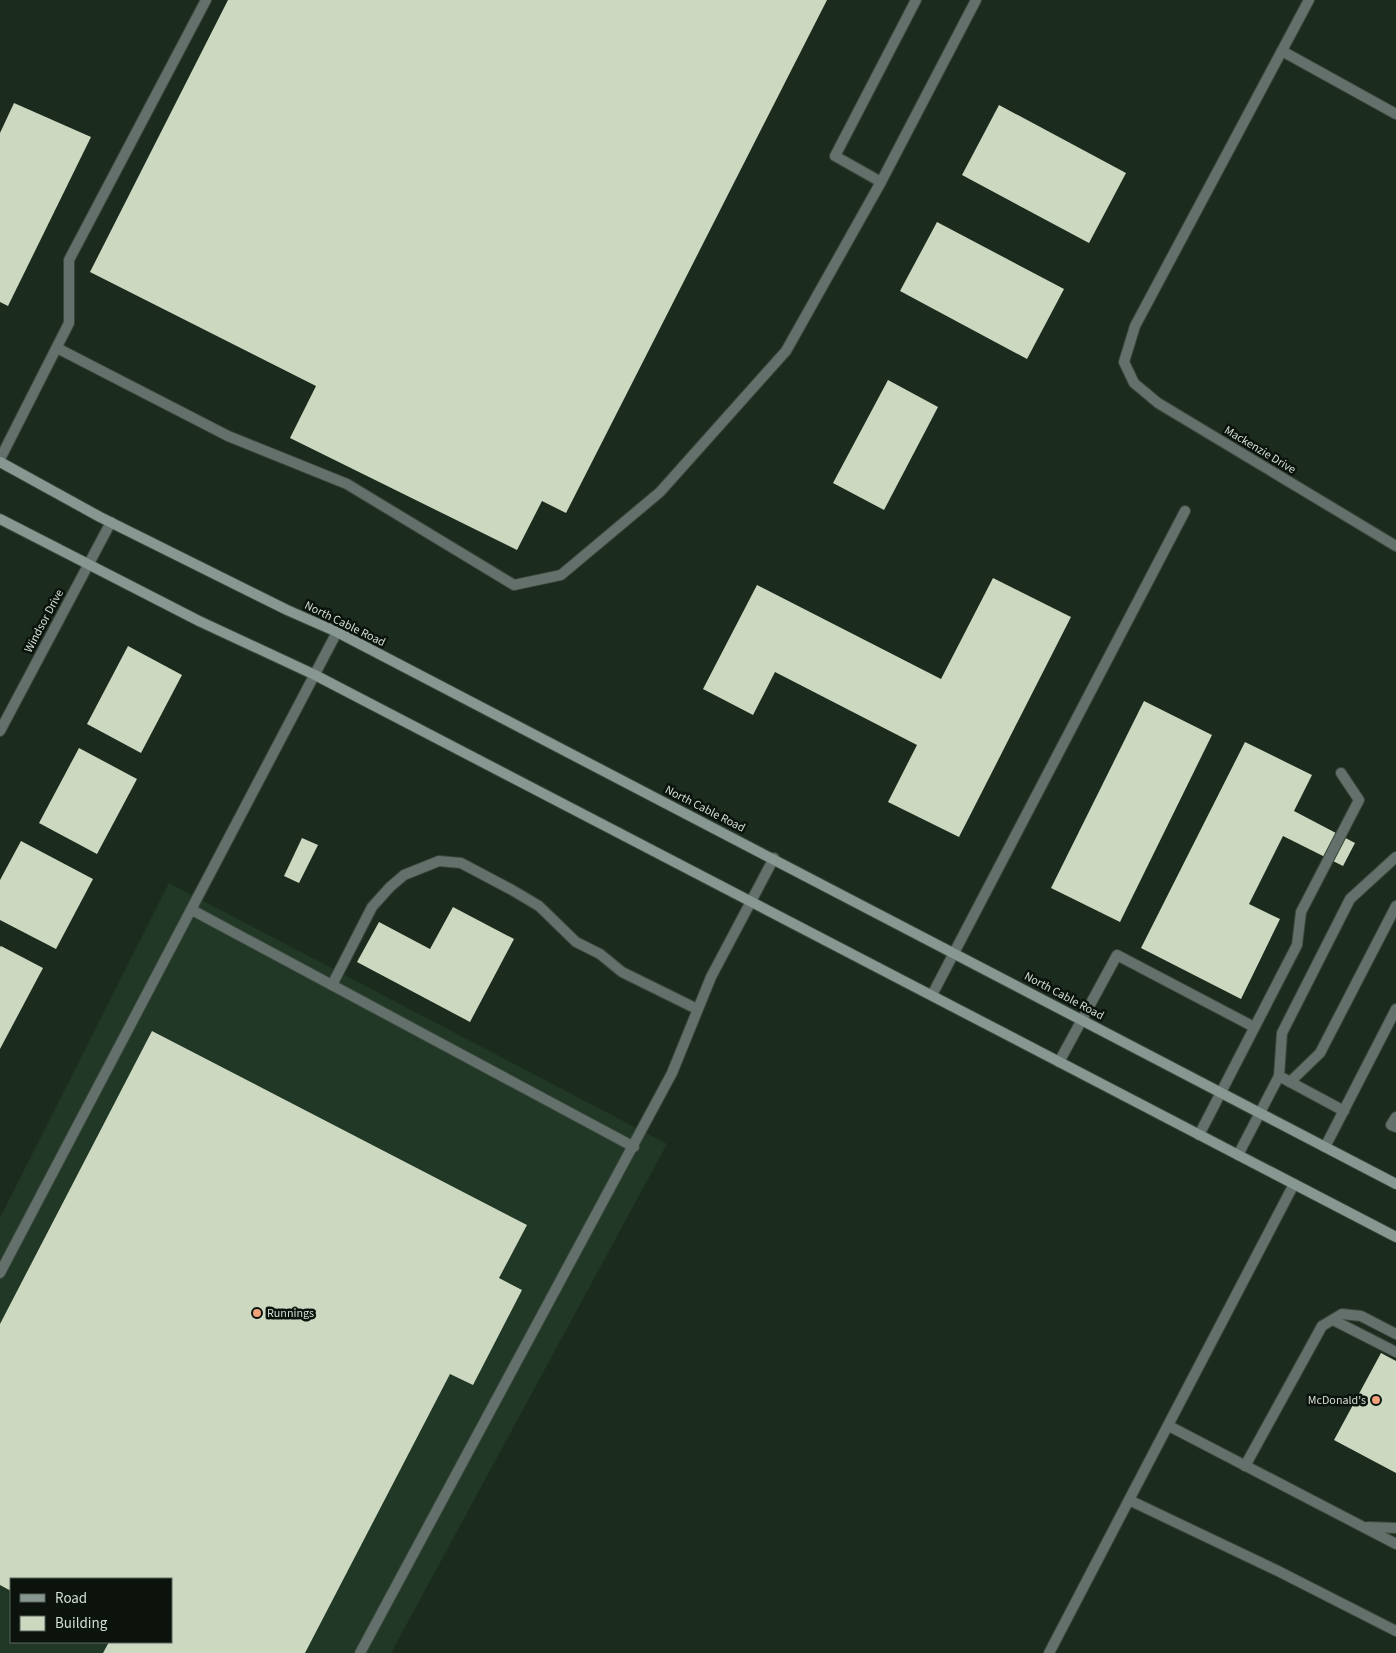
<svg xmlns="http://www.w3.org/2000/svg" width="1396" height="1653" viewBox="0 0 1396 1653" font-family="'Source Sans 3',sans-serif">
<style>
.built{fill:#203825;fill-rule:evenodd}
.building{fill:#ccd8c0}
.lines{fill:none;stroke-linecap:round;stroke-linejoin:round}
.lane-casing{stroke:#38483b;stroke-width:12}
.street-casing{stroke:#38483b;stroke-width:12}
.secondary-casing{stroke:#38483b;stroke-width:12}
.lane{stroke:#64706b;stroke-width:10}
.street{stroke:#64706b;stroke-width:10}
.secondary{stroke:#869891;stroke-width:10}
.poi-dot{fill:#f0a279;stroke:#0b130c;stroke-width:2}
.labels{text-anchor:middle;dominant-baseline:central;stroke-width:5;stroke-linejoin:round;paint-order:stroke}
.street-label{font-size:12px;fill:#d3ded4;stroke:#0b130c}
.poi-label{font-size:12px;fill:#d3ded4;stroke:#0b130c;text-anchor:start}
</style>
<rect width="100%" height="100%" fill="#1b2c1e"/>
<!-- built -->
<path class="built" d="M169 883 667 1144 391 1653H0V1218ZM11 1579H171V1642H11Z"/>
<!-- building -->
<g class="building">
<path d="M228 0H827L566 513 542 501 517 550 290 438 316 386 90 272Z"/>
<path d="M14 103 91 137 8 306 0 302V133Z"/>
<path d="M999 105 1126 173 1089 243 962 175Z"/>
<path d="M937 222 1064 289 1027 359 900 291Z"/>
<path d="M888 380 938 407 884 510 833 483Z"/>
<path d="M993 578 1071 617 959 837 888 802 917 745 775 672 753 715 703 689 757 585 941 679Z"/>
<path d="M128 646 182 675 141 753 87 724Z"/>
<path d="M1144 701 1212 735 1120 922 1051 888Z"/>
<path d="M1245 742 1312 775 1294 811 1355 843 1343 866 1283 836 1249 904 1280 919 1241 999 1141 948Z"/>
<path d="M79 748 137 779 97 854 39 823Z"/>
<path d="M302 838 318 845 299 883 284 876Z"/>
<path d="M21 841 93 879 56 949 0 920V880Z"/>
<path d="M453 907 514 939 470 1022 357 962 379 922 430 949Z"/>
<path d="M1 946 43 968 0 1049V947Z"/>
<path d="M152 1031 527 1225 499 1278 522 1290 473 1385 450 1374 305 1653H103L109 1642H171V1579H11V1591L0 1585V1324Z"/>
<path d="M1381 1353 1396 1361V1473L1334 1440Z"/>
</g>
<g class="lines">
<defs>
<g id="lane">
<path d="M881 182 835 156 916 0"/>
<path d="M57 348 228 436 347 484 514 585 561 575 660 492 786 351 881 182 976 0"/>
<path d="M0 459 69 323V260L206 0"/>
<path d="M192 910 634 1147"/>
<path d="M332 985 372 907 390 887 404 875 439 861 461 863 512 890 539 906 576 942 600 954 622 972 697 1009"/>
<path d="M932 995 1185 511"/>
<path d="M1059 1062 1117 955 1254 1027"/>
<path d="M1279 1076 1282 1033 1350 899 1396 857"/>
<path d="M1290 1082 1320 1053 1396 906"/>
<path d="M1396 1117 1391 1125 1396 1127"/>
<path d="M1199 1135 1297 945 1301 912 1359 800 1341 773"/>
<path d="M1325 1147 1396 1009"/>
<path d="M1238 1155 1279 1076 1344 1111"/>
<path d="M0 1273 337 632"/>
<path d="M1333 1320 1396 1352"/>
<path d="M1169 1426 1396 1544"/>
<path d="M1245 1466 1322 1326 1342 1314 1361 1316 1396 1334"/>
<path d="M1129 1500 1278 1571 1396 1631"/>
<path d="M1368 1527 1396 1528"/>
<path d="M360 1653 672 1073 711 977 774 858"/>
<path d="M1049 1653 1294 1184"/>
</g>
<g id="street">
<path d="M1309 0 1135 326 1124 362 1134 383 1158 403 1396 546"/>
<path d="M1282 51 1396 114"/>
<path d="M0 731 111 522"/>
</g>
<g id="secondary">
<path d="M0 462 100 517 287 610 337 632 1396 1184"/>
<path d="M0 519 199 621 315 675 1396 1237"/>
</g>
</defs>
<!-- lane casing -->
<use href="#lane" class="lane-casing"/>
<!-- street casing -->
<use href="#street" class="street-casing"/>
<!-- secondary casing -->
<use href="#secondary" class="secondary-casing"/>
<!-- lane -->
<use href="#lane" class="lane"/>
<!-- street -->
<use href="#street" class="street"/>
<!-- secondary -->
<use href="#secondary" class="secondary"/>
</g>
<!-- markers -->
<g class="poi-dot">
<circle cx="257" cy="1313" r="5"/>
<circle cx="1376" cy="1400" r="5"/>
</g>
<g class="labels">
<!-- street labels -->
<g class="street-label">
<text transform="translate(1260 450) rotate(31)">Mackenzie Drive</text>
<text transform="translate(44 621) rotate(-62)">Windsor Drive</text>
<text transform="translate(345 624) rotate(26)">North Cable Road</text>
<text transform="translate(705 809) rotate(27)">North Cable Road</text>
<text transform="translate(1064 996) rotate(28)">North Cable Road</text>
</g>
<!-- poi labels -->
<g class="poi-label">
<text x="267" y="1313">Runnings</text>
<text x="1366" y="1400" text-anchor="end">McDonald's</text>
</g>
</g>
<!-- legend -->
<rect x="10" y="1578" width="162" height="65" fill="#0b130c" stroke="#5b645c"/>
<rect x="20" y="1594" width="25" height="8" fill="#869891" stroke="#5b645c"/>
<text x="55" y="1603" font-size="15" fill="#d3ded4">Road</text>
<rect x="20" y="1616" width="25" height="15" fill="#ccd8c0" stroke="#5b645c"/>
<text x="55" y="1628" font-size="15" fill="#d3ded4">Building</text>
</svg>
